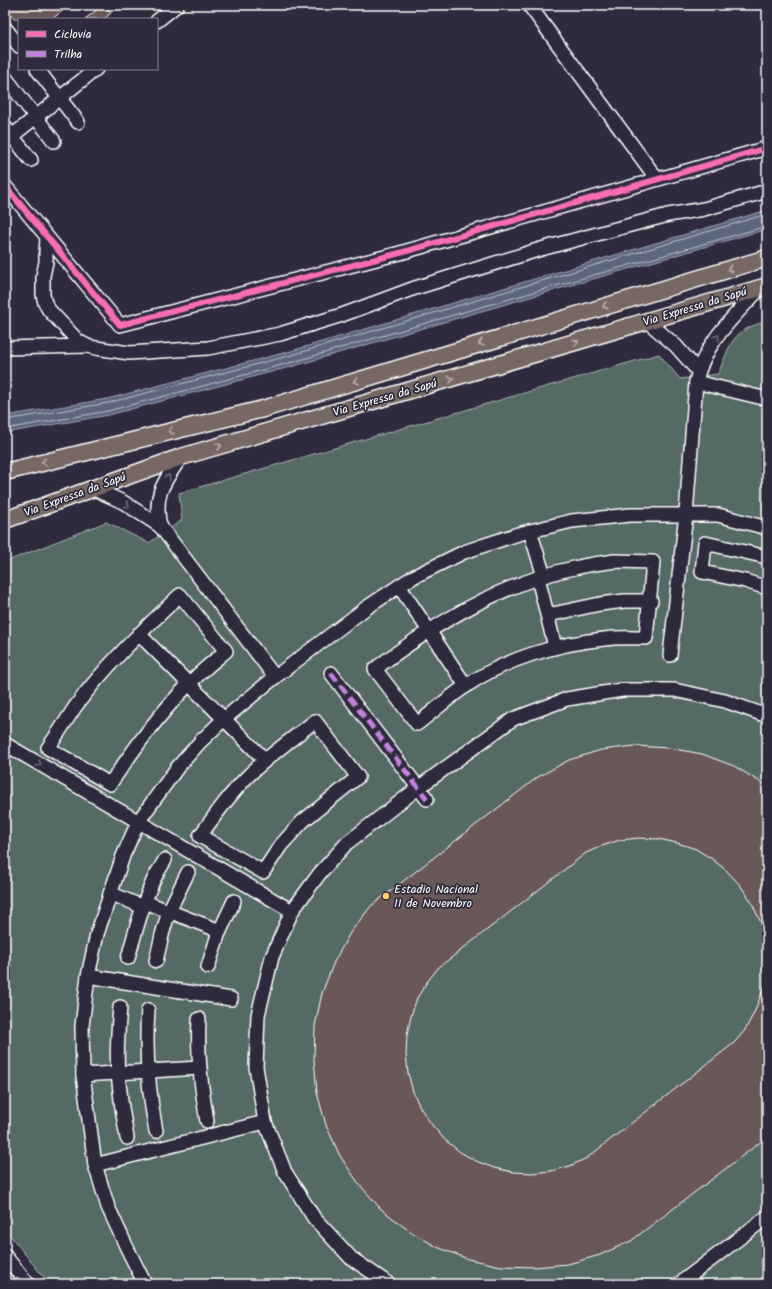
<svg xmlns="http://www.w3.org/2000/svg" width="772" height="1289" viewBox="0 0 772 1289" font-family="Kalam,sans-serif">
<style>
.green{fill:#546a65;stroke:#aab4b2}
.water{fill:#5c667e;stroke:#9da3b2}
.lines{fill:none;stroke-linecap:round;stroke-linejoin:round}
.shore{stroke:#bec2cb;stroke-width:1}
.building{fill:#6b5858;stroke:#fff}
.minor-casing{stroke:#fff;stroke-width:16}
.major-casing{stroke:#fff;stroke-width:19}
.minor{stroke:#2f2a3d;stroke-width:13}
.major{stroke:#776864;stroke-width:16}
.quiet{stroke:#c483df;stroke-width:5;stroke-dasharray:10 5;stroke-linecap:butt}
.cycleway-casing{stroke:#2f2a3d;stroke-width:8}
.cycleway{stroke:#f96db3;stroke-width:6}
.oneway{stroke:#bbb4b2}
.oneway2{stroke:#6d6a77}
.poi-dot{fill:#ffd166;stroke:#2f2a3d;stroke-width:1.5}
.labels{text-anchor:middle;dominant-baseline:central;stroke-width:3.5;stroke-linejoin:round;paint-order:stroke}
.street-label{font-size:12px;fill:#fff;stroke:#2f2a3d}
.poi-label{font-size:12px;fill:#fff;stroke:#2f2a3d;text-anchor:start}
</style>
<rect width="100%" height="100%" fill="#2f2a3d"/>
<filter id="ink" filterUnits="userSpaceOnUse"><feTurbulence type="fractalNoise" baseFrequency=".025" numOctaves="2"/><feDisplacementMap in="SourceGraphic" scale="8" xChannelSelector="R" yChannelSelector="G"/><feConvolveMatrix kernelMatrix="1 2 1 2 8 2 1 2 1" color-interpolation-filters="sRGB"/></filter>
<g filter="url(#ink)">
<!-- green -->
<path class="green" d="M767 321V1284H49L5 1229V562L106 522 149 543 182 520 179 493 659 354 680 379 718 374C731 343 731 331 767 321Z"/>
<!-- water -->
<path class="water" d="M767 210V229L475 313 294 366 109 415 5 433V416L107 399 291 351Z"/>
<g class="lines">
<!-- shore -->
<g class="shore">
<path d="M5 420 108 403 292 355 767 214"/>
<path d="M5 429 108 411 293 362 474 309 767 226"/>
</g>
</g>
<!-- building -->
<g class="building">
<path d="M5 5H70L52 19H14L5 8Z"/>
<path d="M103 5H105L111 13 104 19H85Z"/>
<path d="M635 746 669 748 702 754 734 766 767 786V936L751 901 740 885 727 871 712 859 696 849 677 843 659 839 639 838 620 840 602 846 586 853 438 968 427 982 417 998 411 1016 407 1035 406 1054 408 1073 413 1092 421 1109 432 1125 445 1140 460 1152 476 1161 494 1168 513 1172 532 1173 551 1171 570 1166 587 1158 734 1043 745 1030 754 1013 766 982 767 1137 631 1241 600 1255 568 1264 535 1267 501 1266 468 1259 437 1247 408 1230 381 1209 359 1184 340 1156 326 1125 317 1093 314 1059 315 1026 322 993 334 962 350 933 371 906 538 777 569 760 601 750Z"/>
</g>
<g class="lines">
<defs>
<g id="minor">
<path d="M529 5 657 179"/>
<path d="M157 21 177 5"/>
<path d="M5 28 19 46"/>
<path d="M37 69 78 122"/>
<path d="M5 77 54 141"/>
<path d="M5 127 31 160"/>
<path d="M12 136 96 69"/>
<path d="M5 186 120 325 400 253 767 148"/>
<path d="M47 238 46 252V262L43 276V295L45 303 49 310 78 341 87 346 96 348 129 353 208 348 280 334 342 315 412 289 541 249 668 215 704 209 767 191"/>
<path d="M647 321 676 346 698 371"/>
<path d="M5 348 87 346"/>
<path d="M696 382 767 399"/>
<path d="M92 488 123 502 160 526 275 677"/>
<path d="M160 526C153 494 164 482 181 457"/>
<path d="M530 531 544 576"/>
<path d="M767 557 705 543 702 572 745 581 767 588"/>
<path d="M615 561 653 562 646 638C632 638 618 637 604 639 556 644 505 659 466 686 449 697 434 711 417 724L375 669C434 624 505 581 579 567 591 564 603 563 615 561Z"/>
<path d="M538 578 555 647"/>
<path d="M399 586 466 686"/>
<path d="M180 595 226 651C213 662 200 672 189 684 159 714 134 749 110 784L48 748C57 735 66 721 75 707 105 666 143 630 180 595Z"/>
<path d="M548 615 600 604 625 601H651"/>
<path d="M139 634 265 760"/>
<path d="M670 655 686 514 696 382C704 342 735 316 761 287"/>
<path d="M331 673 427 799"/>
<path d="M315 721 358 777 303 821 281 845 263 872 200 836C215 815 230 794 248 776 268 756 292 739 315 721Z"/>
<path d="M5 744 292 911"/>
<path d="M110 893 143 907"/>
<path d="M145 902 220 931"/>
<path d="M128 958C135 932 142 906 153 881 156 874 161 867 165 860"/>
<path d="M156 961 162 935 169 911 188 872"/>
<path d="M208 967 218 935 234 901"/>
<path d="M88 976 231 999"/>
<path d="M120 1007C118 1029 116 1052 118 1074 120 1096 123 1117 127 1138"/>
<path d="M148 1010C145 1052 148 1089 156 1131"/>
<path d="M199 1019C197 1054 201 1087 207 1121"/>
<path d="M83 1075 199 1068"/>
<path d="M95 1165 265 1122"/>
<path d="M5 1256 28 1284"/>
<path d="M145 1284 127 1248 108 1207 95 1165 83 1075 82 1026 88 976 97 934 123 856 138 822 177 768 200 742 224 719 275 677 366 608 413 577 464 552 518 534 572 521 630 515H718L767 528"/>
<path d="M389 1284 351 1258 314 1218 285 1172 265 1122 256 1067 258 1015 272 957 292 911 320 873 347 843 418 788 513 719 567 699 622 690H674L725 701 767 716"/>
<path d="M679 1284 767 1217"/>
</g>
<g id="major">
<path d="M5 472 263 409 767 258"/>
<path d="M5 520 181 457 767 286"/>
</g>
</defs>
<!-- minor casing -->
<use href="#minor" class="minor-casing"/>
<!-- major casing -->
<use href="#major" class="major-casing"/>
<!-- minor -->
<use href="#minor" class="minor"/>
<!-- major -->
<use href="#major" class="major"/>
<!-- quiet -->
<path class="quiet" d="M331 673 427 799"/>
<defs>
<path id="cycleway" d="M5 186 120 325 400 253 767 148"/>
</defs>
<!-- cycleway casing -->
<use href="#cycleway" class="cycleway-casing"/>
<!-- cycleway -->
<use href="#cycleway" class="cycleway"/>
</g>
<!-- one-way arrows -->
<defs><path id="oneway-chevron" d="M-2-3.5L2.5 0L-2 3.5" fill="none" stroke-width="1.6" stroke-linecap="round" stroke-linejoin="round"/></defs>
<g class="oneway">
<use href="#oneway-chevron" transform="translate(730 269) rotate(163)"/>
<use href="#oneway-chevron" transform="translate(605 306) rotate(163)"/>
<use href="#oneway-chevron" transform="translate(576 342) rotate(-16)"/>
<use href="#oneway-chevron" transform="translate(481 343) rotate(163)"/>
<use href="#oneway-chevron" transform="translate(451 379) rotate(-16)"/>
<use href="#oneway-chevron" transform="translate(356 381) rotate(163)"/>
<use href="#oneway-chevron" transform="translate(171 431) rotate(166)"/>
<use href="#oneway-chevron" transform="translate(219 446) rotate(-16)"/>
<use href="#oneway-chevron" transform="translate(44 462) rotate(167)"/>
</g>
<g class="oneway2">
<use href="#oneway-chevron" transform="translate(717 337) rotate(-53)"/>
<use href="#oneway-chevron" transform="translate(168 477) rotate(-57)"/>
<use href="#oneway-chevron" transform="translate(127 505) rotate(30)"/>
<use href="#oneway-chevron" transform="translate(39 764) rotate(30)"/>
</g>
</g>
<!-- markers -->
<circle class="poi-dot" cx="386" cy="896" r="4"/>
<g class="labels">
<!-- street labels -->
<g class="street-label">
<text transform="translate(695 307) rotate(-17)">Via Expressa da Sapú</text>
<text transform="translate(385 398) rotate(-16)">Via Expressa da Sapú</text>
<text transform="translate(75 495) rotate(-20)">Via Expressa da Sapú</text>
</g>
<!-- poi labels -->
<g class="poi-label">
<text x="394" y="889">Estadio Nacional<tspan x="394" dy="14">11 de Novembro</tspan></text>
</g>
</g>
<!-- margin -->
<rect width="772" height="1289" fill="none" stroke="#2f2a3d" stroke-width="20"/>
<rect x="10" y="10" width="752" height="1269" fill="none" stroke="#fff" stroke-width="1.5" filter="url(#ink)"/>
<!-- legend -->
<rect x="18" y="18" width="140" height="52" fill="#2f2a3d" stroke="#827f8b"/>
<rect x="26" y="31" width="20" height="6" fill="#f96db3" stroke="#827f8b"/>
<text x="54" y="38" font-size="12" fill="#ffffff">Ciclovia</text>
<rect x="26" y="51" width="20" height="6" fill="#c483df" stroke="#827f8b"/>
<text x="54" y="58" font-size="12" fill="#ffffff">Trilha</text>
</svg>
